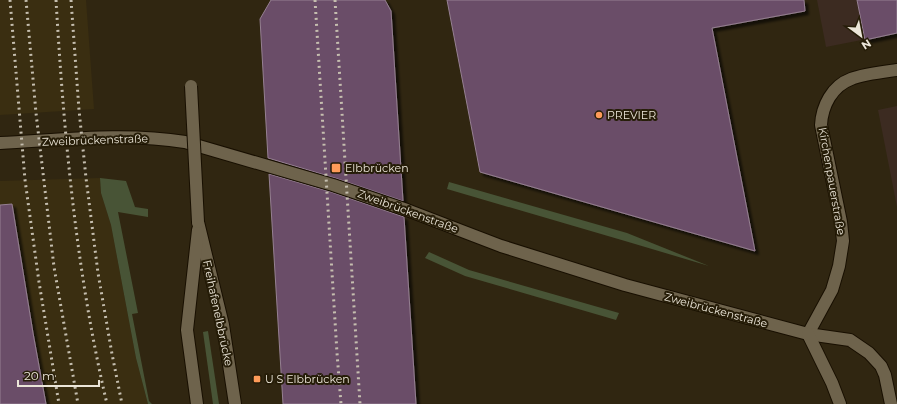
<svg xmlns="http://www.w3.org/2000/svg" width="897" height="404" viewBox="0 0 897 404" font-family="Montserrat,sans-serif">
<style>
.commercial{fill:#3c2b21}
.built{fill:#3a2e11}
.green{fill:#485436}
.building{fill:#6b4d68;stroke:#958092;filter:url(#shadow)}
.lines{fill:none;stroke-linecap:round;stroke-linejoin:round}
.street-casing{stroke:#180f00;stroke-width:14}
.secondary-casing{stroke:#180f00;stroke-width:14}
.street{stroke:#6e634c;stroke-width:12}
.secondary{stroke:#6e634c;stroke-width:12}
.rail{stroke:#c5beaf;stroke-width:3;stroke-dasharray:2 4;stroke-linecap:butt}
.street-bridge-casing{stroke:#180f00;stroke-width:14;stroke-linecap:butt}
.street-bridge{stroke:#6e634c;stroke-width:12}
.poi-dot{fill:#fe9b59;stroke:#261d08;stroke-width:1.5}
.labels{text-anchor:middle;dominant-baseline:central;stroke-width:4;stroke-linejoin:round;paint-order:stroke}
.poi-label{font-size:11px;fill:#ebe5d8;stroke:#261d08;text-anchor:start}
.street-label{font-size:11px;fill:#ebe5d8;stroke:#261d08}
</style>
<defs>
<filter id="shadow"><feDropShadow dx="3.5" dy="3.5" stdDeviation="1" flood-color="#0009"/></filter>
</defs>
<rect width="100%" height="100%" fill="#302611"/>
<!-- commercial -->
<g class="commercial">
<path d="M817 0H897V33L826 47Z"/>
<path d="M897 106V207L878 110Z"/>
</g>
<!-- built -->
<g class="built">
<path d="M0 0H86L94 109 0 115Z"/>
<path d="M100 178 101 193 111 225 136 358 148 404H0V181Z"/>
</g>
<!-- green -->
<g class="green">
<path d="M100 178 126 181 135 207 148 209V217L118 212 138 313 132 314 149 401 152 404H148L136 358 111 225 101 193Z"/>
<path d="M449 182 627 233 709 266 625 241 447 189Z"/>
<path d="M429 252 469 270 619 313 616 320 465 276 425 258Z"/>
<path d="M208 331 219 404H213L203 332Z"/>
</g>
<!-- building -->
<g class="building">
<path d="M271 0H385L391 11 403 201 335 178 268 158 260 19Z"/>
<path d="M447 0H804L805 11 712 28 755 251 480 172Z"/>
<path d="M857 0H897V33L865 40Z"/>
<path d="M269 174 331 192 404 217 416 404H283Z"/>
<path d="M12 204 33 333 46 404H0V205Z"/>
</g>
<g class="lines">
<defs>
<g id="street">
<path d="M198 222 223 325 235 404"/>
<path d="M808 334 832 290 839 266 843 241 841 222 821 125C822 106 832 86 851 79 864 74 883 72 897 70"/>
<path d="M197 404 187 330 198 230"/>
</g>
<g id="secondary">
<path d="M0 143C61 140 125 132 185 142L333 185 407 210 501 246 625 285 808 334 850 340 869 353 881 366 885 375 891 404"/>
<path d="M808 334 832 383 840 404"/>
</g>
</defs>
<!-- street casing -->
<use href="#street" class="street-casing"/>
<!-- secondary casing -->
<use href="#secondary" class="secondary-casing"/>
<!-- street -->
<use href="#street" class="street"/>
<!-- secondary -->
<use href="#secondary" class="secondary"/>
<!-- rail -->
<g class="rail">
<path d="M10 0 25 180 39 282 59 404"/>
<path d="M26 0 36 113 54 267 78 404"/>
<path d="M56 0C64 135 76 272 107 404"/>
<path d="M71 0 79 110 86 178 98 273 112 354 122 404"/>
<path d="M315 0 337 353 341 404"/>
<path d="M335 0 360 404"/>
</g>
<defs>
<path id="street-bridge" d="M191 86 198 222"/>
</defs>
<!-- street-bridge casing -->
<use href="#street-bridge" class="street-bridge-casing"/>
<!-- street-bridge -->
<use href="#street-bridge" class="street-bridge"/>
</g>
<!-- markers -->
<g class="poi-dot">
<circle cx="599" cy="115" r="4"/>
<rect x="331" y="163" width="10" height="10" rx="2"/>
<rect x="253" y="375" width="8" height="8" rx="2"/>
</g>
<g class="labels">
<!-- poi labels -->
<g class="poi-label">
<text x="607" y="115">PREVIER</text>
<text x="345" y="168">Elbbrücken</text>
<text x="265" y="379">U S Elbbrücken</text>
</g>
<!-- street labels -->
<g class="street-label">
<text transform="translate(95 140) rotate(-2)">Zweibrückenstraße</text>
<text transform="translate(832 181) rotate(80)">Kirchenpauerstraße</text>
<text transform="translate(408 211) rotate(20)">Zweibrückenstraße</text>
<text transform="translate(716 310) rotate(15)">Zweibrückenstraße</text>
<text transform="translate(218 313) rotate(78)">Freihafenelbbrücke</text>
</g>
</g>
<!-- north arrow -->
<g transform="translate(861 36) rotate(148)" stroke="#261d08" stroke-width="3" paint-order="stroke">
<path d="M0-3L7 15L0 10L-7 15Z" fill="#ebe5d8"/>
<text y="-6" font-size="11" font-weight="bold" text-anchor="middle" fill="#ebe5d8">N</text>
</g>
<!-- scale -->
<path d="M18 380v6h81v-6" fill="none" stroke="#ebe5d8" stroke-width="2"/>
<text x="24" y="380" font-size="12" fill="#ebe5d8" stroke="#261d08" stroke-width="3" paint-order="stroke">20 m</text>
</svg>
